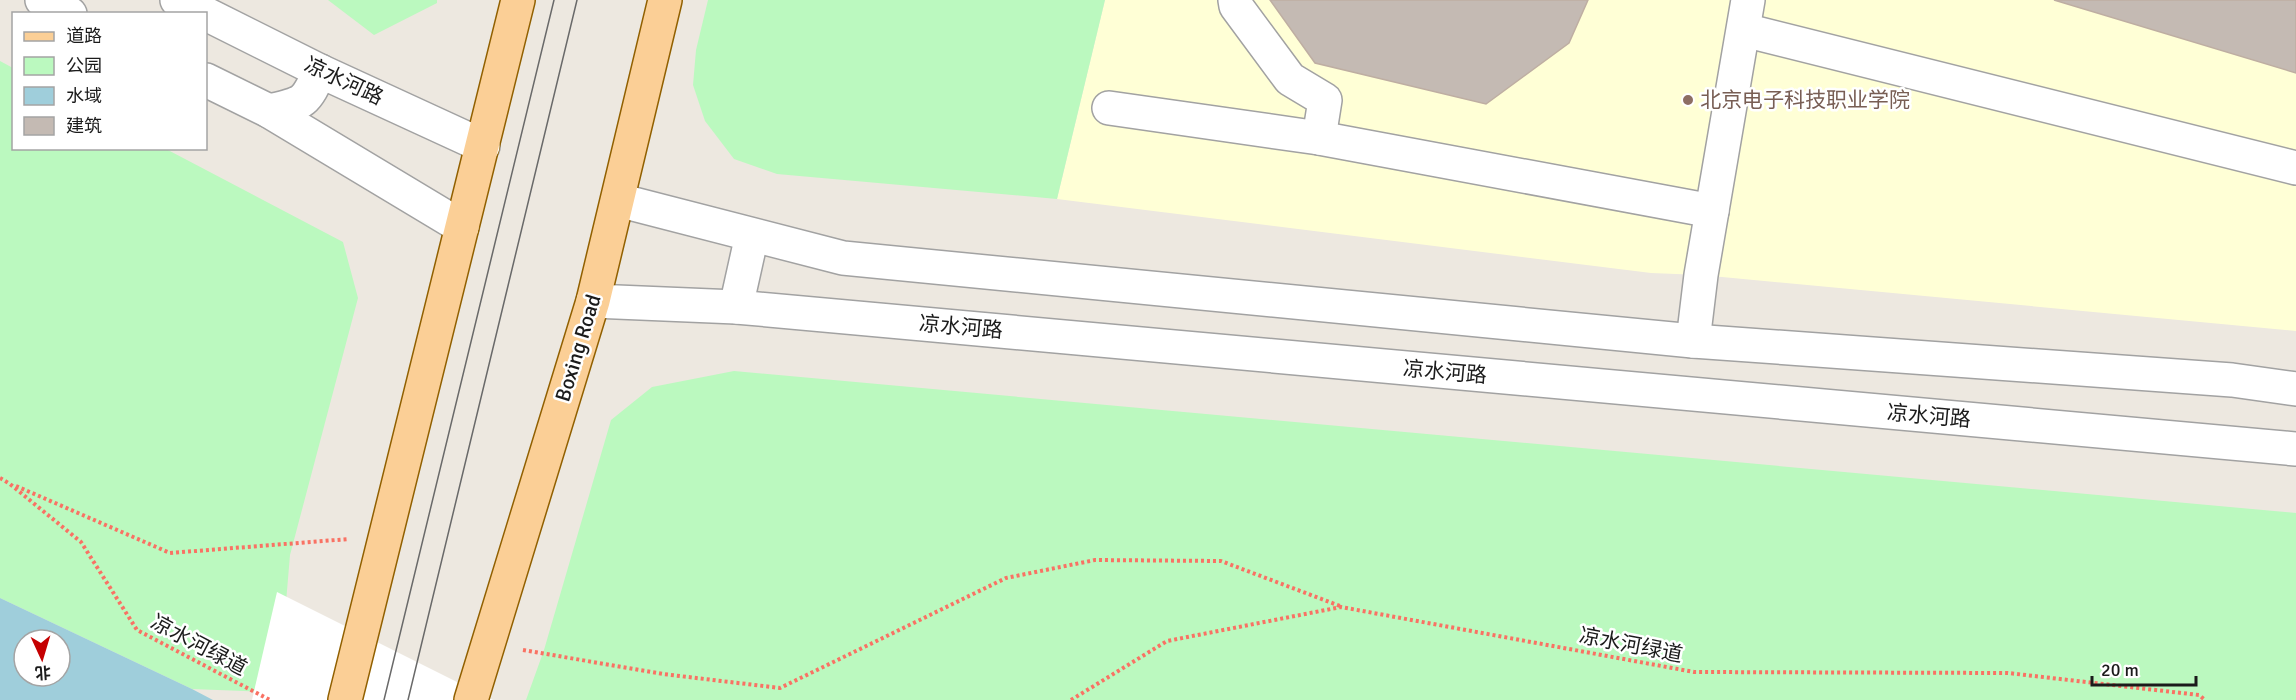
<svg xmlns="http://www.w3.org/2000/svg" width="2296" height="700" viewBox="0 0 2296 700" font-family="Signika,'Noto Sans SC',sans-serif">
<style>
.education{fill:#ffffd6}
.park{fill:#bbf9bf}
.water{fill:#9fcedb;fill-rule:evenodd}
.pier{fill:#fff}
.building{fill:#c4bab3;stroke:#beaea2;stroke-width:1.5}
.lines{fill:none;stroke-linecap:round;stroke-linejoin:round}
.minor-casing{stroke:#a2a2a2;stroke-width:36}
.major-casing{stroke:#916000;stroke-width:36}
.path{stroke:#f97264;stroke-width:4;stroke-dasharray:3 3;stroke-linecap:butt}
.minor{stroke:#fff;stroke-width:33}
.major{stroke:#fbcf96;stroke-width:33}
.tram{stroke:#696969;stroke-width:1.5}
.education-dot{fill:#8d6e63;stroke:#fff;stroke-width:2}
.labels{text-anchor:middle;dominant-baseline:central;stroke-width:5;stroke-linejoin:round;paint-order:stroke}
.street-label{font-size:21px;fill:#1b1b1b;stroke:#fff}
.education-label{font-size:21px;fill:#785e54;stroke:#fff;text-anchor:start}
</style>
<rect width="100%" height="100%" fill="#ede8e0"/>
<!-- education -->
<path class="education" d="M1105 0H2296V331L1701 275 1651 273 1057 199Z"/>
<!-- park -->
<g class="park">
<path d="M328 0H437V3L374 35Z"/>
<path d="M708 0H1105L1057 199 777 174 734 159 705 121 693 85 696 50Z"/>
<path d="M0 61 13 68 14 148 166 149 343 242 358 298 290 555 282 650 272 692 192 689 0 598Z"/>
<path d="M734 371 2296 513V700H526L544 650 611 420 652 387Z"/>
</g>
<!-- water -->
<path class="water" d="M0 598 192 689 213 700H0ZM24 640H60V676H24Z"/>
<!-- pier -->
<path class="pier" d="M277 592 493 700H252Z"/>
<!-- building -->
<g class="building">
<path d="M1270 0H1588L1569 43 1486 104 1315 63Z"/>
<path d="M2054 0H2296V73Z"/>
</g>
<g class="lines">
<defs>
<g id="minor">
<path d="M42 0 70 14"/>
<path d="M177 0 205 14"/>
<path d="M1235 0 1236 6 1290 79 1325 100 1319 138"/>
<path d="M206 14 320 71 483 146"/>
<path d="M1744 30 2296 168"/>
<path d="M206 80 269 111 462 227"/>
<path d="M1109 108 1319 138 1712 211"/>
<path d="M269 111C304 103 305 104 320 71"/>
<path d="M618 200 843 258 1693 341 2232 380 2296 389"/>
<path d="M593 301 736 307 2296 449"/>
<path d="M736 307 752 235"/>
<path d="M1693 341 1701 275 1748 0"/>
</g>
<g id="major">
<path d="M345 700 518 0"/>
<path d="M471 700 593 301 665 0"/>
</g>
</defs>
<!-- minor casing -->
<use href="#minor" class="minor-casing"/>
<!-- major casing -->
<use href="#major" class="major-casing"/>
<!-- path -->
<g class="path">
<path d="M0 478 10 484 81 542 137 630 270 700"/>
<path d="M16 486 170 553 349 539"/>
<path d="M523 650 663 674 780 688 1006 578 1095 560 1221 561 1340 606"/>
<path d="M1071 700 1167 641 1341 607 1694 672 2008 673 2199 695 2205 700"/>
</g>
<!-- minor -->
<use href="#minor" class="minor"/>
<!-- major -->
<use href="#major" class="major"/>
<!-- tram -->
<g class="tram">
<path d="M384 700 554 0"/>
<path d="M408 700 577 0"/>
</g>
</g>
<!-- markers -->
<circle class="education-dot" cx="1688" cy="100" r="6"/>
<g class="labels">
<!-- street labels -->
<g class="street-label">
<text transform="translate(344 81) rotate(25)">凉水河路</text>
<text transform="translate(961 327) rotate(5)">凉水河路</text>
<text transform="translate(578 348) rotate(-73)">Boxing Road</text>
<text transform="translate(1445 372) rotate(5)">凉水河路</text>
<text transform="translate(1929 416) rotate(5)">凉水河路</text>
<text transform="translate(199 645) rotate(28)">凉水河绿道</text>
<text transform="translate(1631 645) rotate(11)">凉水河绿道</text>
</g>
<!-- education labels -->
<g class="education-label">
<text x="1700" y="100">北京电子科技职业学院</text>
</g>
</g>
<!-- legend -->
<rect x="12" y="12" width="195" height="138" fill="#ffffff" stroke="#a4a4a4" stroke-width="1.5"/>
<rect x="24" y="32" width="30" height="9" fill="#fbcf96" stroke="#a4a4a4" stroke-width="1.5"/>
<text x="66" y="42" font-size="18" fill="#1b1b1b">道路</text>
<rect x="24" y="57" width="30" height="18" fill="#bbf9bf" stroke="#a4a4a4" stroke-width="1.5"/>
<text x="66" y="72" font-size="18" fill="#1b1b1b">公园</text>
<rect x="24" y="87" width="30" height="18" fill="#9fcedb" stroke="#a4a4a4" stroke-width="1.5"/>
<text x="66" y="102" font-size="18" fill="#1b1b1b">水域</text>
<rect x="24" y="117" width="30" height="18" fill="#c4bab3" stroke="#a4a4a4" stroke-width="1.5"/>
<text x="66" y="132" font-size="18" fill="#1b1b1b">建筑</text>
<!-- north arrow -->
<g transform="translate(42 658) rotate(176)"><circle r="28" fill="#ffffff" stroke="#a4a4a4" stroke-width="1.5"/>
<path d="M0-4.5L10 22L0 15L-10 22Z" fill="#c50001"/>
<text y="-9" font-size="16" font-weight="bold" text-anchor="middle" fill="#1b1b1b">北</text>
</g>
<!-- scale -->
<path d="M2092 676v9h104v-9" fill="none" stroke="#1b1b1b" stroke-width="3"/>
<text x="2101" y="676" font-size="18" fill="#1b1b1b" stroke="#ffffff" stroke-width="4.5" paint-order="stroke">20 m</text>
</svg>
